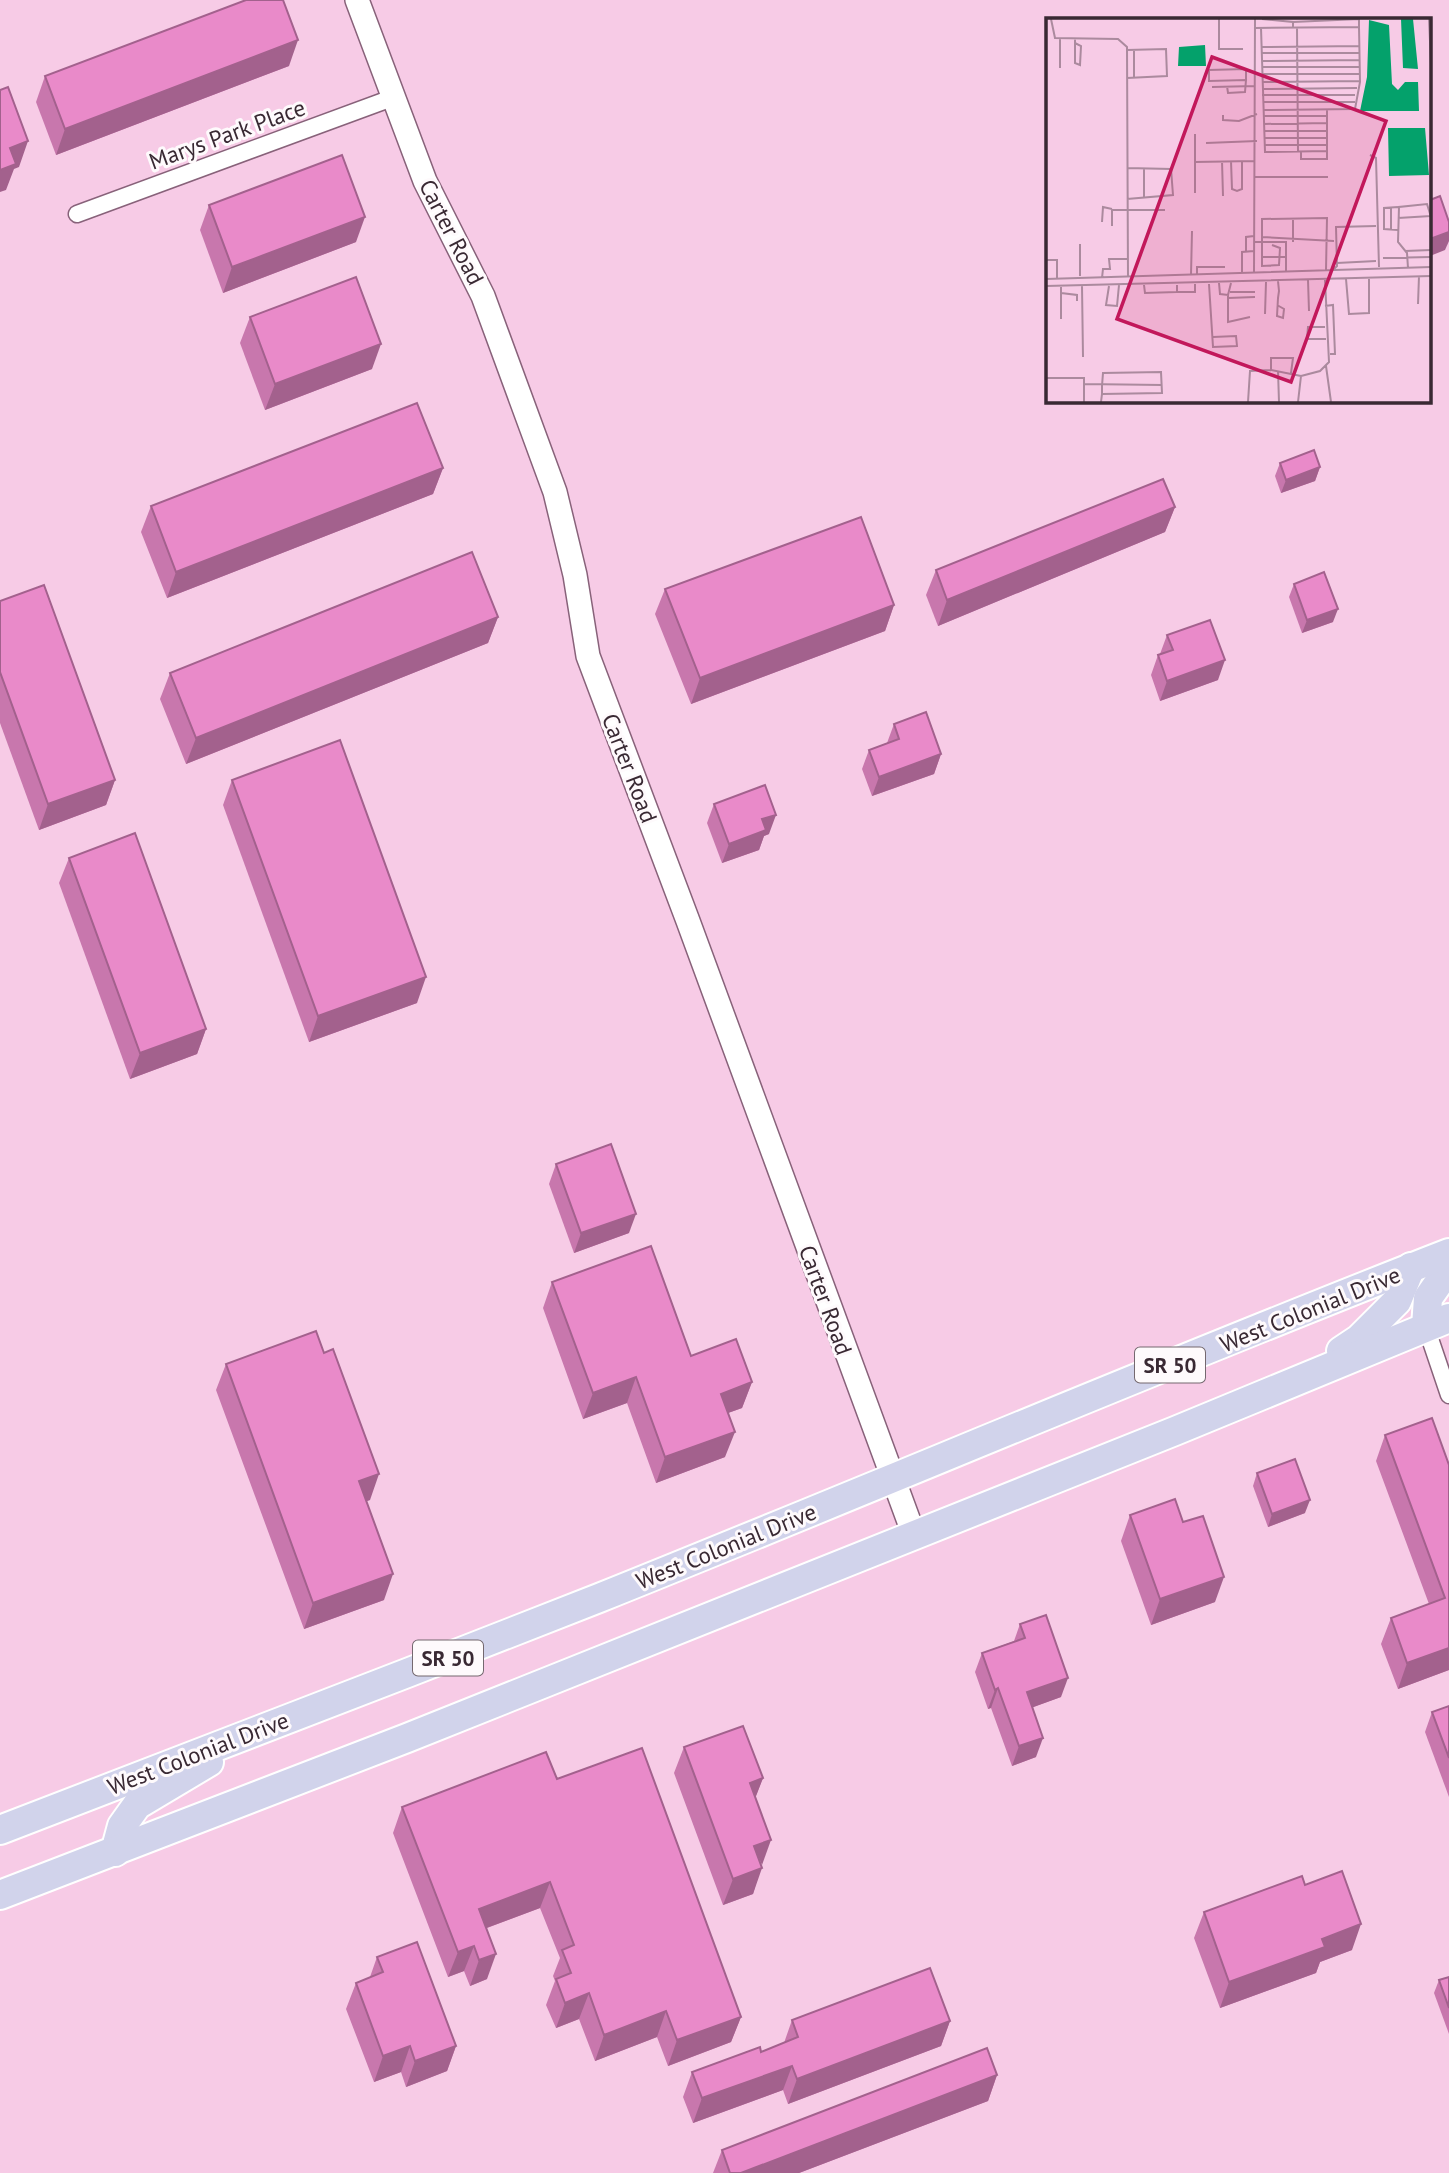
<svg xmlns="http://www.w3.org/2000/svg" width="1449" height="2173" viewBox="0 0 1449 2173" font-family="'PT Sans',sans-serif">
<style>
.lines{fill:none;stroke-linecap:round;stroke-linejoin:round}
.street-casing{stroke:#88627a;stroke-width:19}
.secondary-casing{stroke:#88627a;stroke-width:26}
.highway-casing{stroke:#fff;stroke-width:32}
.street{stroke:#fff;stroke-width:16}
.secondary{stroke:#fff;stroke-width:23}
.highway{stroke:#d1d3eb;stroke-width:28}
.wall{fill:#c877ad}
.shaded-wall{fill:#a3618d}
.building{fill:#e98ac9;stroke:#a3618d;stroke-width:2}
.labels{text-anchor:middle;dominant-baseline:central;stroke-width:6;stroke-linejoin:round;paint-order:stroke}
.shield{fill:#fefafc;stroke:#74686f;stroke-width:2}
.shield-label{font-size:21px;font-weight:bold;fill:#392933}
.street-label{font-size:23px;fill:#392933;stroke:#fefafc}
.inset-road{fill:none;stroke:#ab8a9e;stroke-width:2}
.view{fill:#c2185b;fill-opacity:0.15;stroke:#c2185b;stroke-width:3.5}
.inset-edge{fill:none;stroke:#392933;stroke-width:3.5}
</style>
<rect width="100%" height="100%" fill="#f7cbe6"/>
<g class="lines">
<defs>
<g id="street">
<path d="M77 214 392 98"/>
<path d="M1426 1327 1449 1395"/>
</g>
<path id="secondary" d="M357 0 425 181 483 296 555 492 575 575 588 656 688 921 914 1535"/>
<g id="highway">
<path d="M1426 1327 1428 1298 1449 1268"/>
<path d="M1341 1351 1359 1339 1397 1301 1411 1267"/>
<path d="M0 1830C200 1752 400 1677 599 1598 883 1484 1164 1364 1449 1253"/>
<path d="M115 1852 122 1826 137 1805 209 1762"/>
<path d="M0 1895 407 1738 1175 1431 1449 1318"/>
</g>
</defs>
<!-- street casing -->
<use href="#street" class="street-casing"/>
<!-- secondary casing -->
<use href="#secondary" class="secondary-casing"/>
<!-- highway casing -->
<use href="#highway" class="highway-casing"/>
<!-- street -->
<use href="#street" class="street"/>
<!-- secondary -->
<use href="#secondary" class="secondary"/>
<!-- highway -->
<use href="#highway" class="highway"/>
</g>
<!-- wall -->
<g class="wall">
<path d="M289 66 56 155 36 102 45 76Z"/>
<path d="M209 205 356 242 223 293 200 230Z"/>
<path d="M250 317 372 369 265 410 240 343Z"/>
<path d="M1280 463 1320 467 1315 481 1281 493 1275 476Z"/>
<path d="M443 468 433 494 167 598 141 532 151 506Z"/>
<path d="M1175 507 1165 532 938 626 926 595 936 570Z"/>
<path d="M1294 584 1333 622 1302 633 1289 597Z"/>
<path d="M665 589 894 605 885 631 691 704 655 614Z"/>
<path d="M0 601 115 780 106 805 39 830 0 723Z"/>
<path d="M498 617 488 643 186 764 160 699 170 673Z"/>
<path d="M1167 635 1218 680 1160 701 1151 675 1158 655 1160 654Z"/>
<path d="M894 724 941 754 934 774 872 796 862 769 869 750 887 743Z"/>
<path d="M232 780 417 1003 309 1042 223 805Z"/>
<path d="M714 804 769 834 764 836 759 850 722 863 707 823Z"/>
<path d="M69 858 206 1029 197 1054 130 1079 59 883Z"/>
<path d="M556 1164 629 1233 574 1253 549 1184Z"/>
<path d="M552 1282 691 1356 752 1382 742 1408 728 1413 725 1457 656 1483 627 1403 583 1419 543 1308Z"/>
<path d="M226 1364 370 1500 366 1501 384 1600 304 1629 216 1390Z"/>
<path d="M1385 1435 1449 1465V1670L1398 1689 1381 1644 1391 1618 1429 1604 1376 1461Z"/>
<path d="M1257 1473 1305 1513 1268 1527 1253 1486Z"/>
<path d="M1130 1515 1183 1522 1215 1602 1151 1625 1121 1541Z"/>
<path d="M1020 1624 1061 1697 1033 1707 1036 1757 1012 1766 991 1708 988 1709 975 1672 982 1653 1014 1641Z"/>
<path d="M1449 1706V1797L1425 1732 1432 1712Z"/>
<path d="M684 1747 763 1778 755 1798 761 1866 753 1894 723 1905 674 1773Z"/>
<path d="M557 1779 741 2017 731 2042 668 2066 657 2037 595 2061 579 2019 556 2028 546 2005 555 1981 553 1976 560 1958 540 1908 487 1928V1979L470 1986 464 1971 448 1977 393 1833 402 1807Z"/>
<path d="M1305 1885 1352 1950 1320 1962 1316 1973 1220 2008 1194 1938 1204 1912Z"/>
<path d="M377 1957 456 2046 447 2071 406 2087 401 2072 374 2082 346 2009 356 1983 370 1977Z"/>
<path d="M1449 1977V2034L1434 1993 1439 1980Z"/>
<path d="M792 2020 950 2021 941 2046 788 2104 783 2090 693 2123 683 2097 692 2072 761 2052 784 2043Z"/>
<path d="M997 2075 988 2101 799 2173H713L722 2150Z"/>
</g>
<!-- shaded-wall -->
<g class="shaded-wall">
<path d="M298 40 289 66 56 155 65 129Z"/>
<path d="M28 141 19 167 14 169 6 190 0 192V170L10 148Z"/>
<path d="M365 217 356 242 223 293 232 267Z"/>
<path d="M1449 232V241L1445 250 1430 256V239Z"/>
<path d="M381 344 372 369 265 410 275 384Z"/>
<path d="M1320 467 1315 481 1281 493 1286 480Z"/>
<path d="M443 468 433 494 167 598 176 572Z"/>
<path d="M1175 507 1165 532 938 626 947 600Z"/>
<path d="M894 605 885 631 691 704 700 678Z"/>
<path d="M1338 609 1333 622 1302 633 1307 620Z"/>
<path d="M498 617 488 643 186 764 196 738Z"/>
<path d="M1225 660 1218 680 1160 701 1167 681Z"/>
<path d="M941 754 934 774 872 796 879 777Z"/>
<path d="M115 780 106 805 39 830 48 804Z"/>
<path d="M776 815 769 834 764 836 759 850 722 863 729 844 762 819Z"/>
<path d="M426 977 417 1003 309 1042 318 1016Z"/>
<path d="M206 1029 197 1054 130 1079 140 1053Z"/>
<path d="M636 1214 629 1233 574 1253 581 1233Z"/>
<path d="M636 1377 627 1403 583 1419 593 1393Z"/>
<path d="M752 1382 742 1408 711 1419 721 1394Z"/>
<path d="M735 1432 725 1457 656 1483 665 1457Z"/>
<path d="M379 1474 370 1500 350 1507 359 1481Z"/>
<path d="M1310 1500 1305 1513 1268 1527 1272 1514Z"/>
<path d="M393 1574 384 1600 304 1629 313 1603Z"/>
<path d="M1224 1577 1215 1602 1151 1625 1160 1599Z"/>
<path d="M1449 1648V1670L1398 1689 1407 1663Z"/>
<path d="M1068 1678 1061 1697 1020 1712 1027 1692Z"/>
<path d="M998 1688 991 1708 988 1709 995 1690Z"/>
<path d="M1043 1738 1036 1757 1012 1766 1019 1746Z"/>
<path d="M763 1778 753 1804 750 1783Z"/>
<path d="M771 1840 762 1865 754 1846Z"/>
<path d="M762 1868 753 1894 723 1905 733 1879Z"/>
<path d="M550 1882 540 1908 470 1934 479 1909Z"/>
<path d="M1361 1924 1352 1950 1320 1962 1316 1973 1220 2008 1229 1982 1322 1939Z"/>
<path d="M474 1946 464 1971 448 1977 458 1952Z"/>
<path d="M496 1954 487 1979 470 1986 479 1960Z"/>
<path d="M589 1993 579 2019 556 2028 565 2003Z"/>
<path d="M666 2011 657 2037 595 2061 604 2035Z"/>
<path d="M741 2017 731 2042 668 2066 677 2040Z"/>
<path d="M950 2021 941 2046 788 2104 797 2079Z"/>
<path d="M410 2046 401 2072 374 2082 383 2056Z"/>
<path d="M456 2046 447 2071 406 2087 415 2061Z"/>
<path d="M792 2066 783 2090 693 2123 702 2098Z"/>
<path d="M997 2075 988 2101 799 2173H741Z"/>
</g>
<!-- building -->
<g class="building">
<path d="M246 0H283L298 40 65 129 45 76Z"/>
<path d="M8 87 28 141 10 148 16 164 0 170V90Z"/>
<path d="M342 155 365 217 232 267 209 205Z"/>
<path d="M1440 196 1449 222V232L1430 239V200Z"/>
<path d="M356 277 381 344 275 384 250 317Z"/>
<path d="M417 403 443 468 176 572 151 506Z"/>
<path d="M1314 450 1320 467 1286 480 1280 463Z"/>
<path d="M1163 479 1175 507 947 600 936 570Z"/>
<path d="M861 517 894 605 700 678 665 589Z"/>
<path d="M472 552 498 617 196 738 170 673Z"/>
<path d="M1324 572 1338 609 1307 620 1294 584Z"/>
<path d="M44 585 115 780 48 804 0 672V601Z"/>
<path d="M1210 620 1225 660 1167 681 1158 655 1173 650 1167 635Z"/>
<path d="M926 712 941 754 879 777 869 750 899 739 894 724Z"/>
<path d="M340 740 426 977 318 1016 232 780Z"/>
<path d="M765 785 776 815 762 819 766 830 729 844 714 804Z"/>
<path d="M135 833 206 1029 140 1053 69 858Z"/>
<path d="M611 1144 636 1214 581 1233 556 1164Z"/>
<path d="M651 1246 691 1356 736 1339 752 1382 721 1394 735 1432 665 1457 636 1377 593 1393 552 1282Z"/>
<path d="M316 1331 324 1353 333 1349 379 1474 359 1481 393 1574 313 1603 226 1364Z"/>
<path d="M1432 1418 1449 1465V1648L1407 1663 1391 1618 1445 1598 1385 1435Z"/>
<path d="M1295 1459 1310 1500 1272 1514 1257 1473Z"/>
<path d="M1175 1499 1183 1522 1203 1516 1224 1577 1160 1599 1130 1515Z"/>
<path d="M1046 1615 1068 1678 1027 1692 1043 1738 1019 1746 998 1688 995 1690 982 1653 1025 1638 1020 1624Z"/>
<path d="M1449 1706V1758L1432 1712Z"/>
<path d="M743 1726 763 1778 750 1783 771 1840 754 1846 762 1868 733 1879 684 1747Z"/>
<path d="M642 1748 741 2017 677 2040 666 2011 604 2035 589 1993 565 2003 556 1979 571 1973 562 1950 574 1945 550 1882 479 1909 496 1954 479 1960 474 1946 458 1952 402 1807 546 1752 557 1779Z"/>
<path d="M1342 1871 1361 1924 1322 1939 1325 1947 1229 1982 1204 1912 1302 1876 1305 1885Z"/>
<path d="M417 1942 456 2046 415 2061 410 2046 383 2056 356 1983 383 1972 377 1957Z"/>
<path d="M930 1968 950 2021 797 2079 792 2066 702 2098 692 2072 760 2047 761 2052 798 2037 792 2020Z"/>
<path d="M1449 1977V2008L1439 1980Z"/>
<path d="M987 2048 997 2075 741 2173H730L722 2150Z"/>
</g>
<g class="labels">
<!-- shield labels -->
<g class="shield">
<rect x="1135" y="1347.5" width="70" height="35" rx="5"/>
<rect x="413" y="1640.5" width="70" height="35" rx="5"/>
</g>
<g class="shield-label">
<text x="1170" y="1365">SR 50</text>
<text x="448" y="1658">SR 50</text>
</g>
<!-- street labels -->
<g class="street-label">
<text transform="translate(227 134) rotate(-20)">Marys Park Place</text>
<text transform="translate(452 232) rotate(63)">Carter Road</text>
<text transform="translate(630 768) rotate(69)">Carter Road</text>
<text transform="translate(826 1300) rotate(70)">Carter Road</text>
<text transform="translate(1310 1309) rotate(-22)">West Colonial Drive</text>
<text transform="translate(726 1546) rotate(-22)">West Colonial Drive</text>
<text transform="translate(198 1753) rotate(-21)">West Colonial Drive</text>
</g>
</g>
<!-- overview -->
<g transform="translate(1046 18)">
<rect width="385" height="385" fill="#f7cbe6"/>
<path d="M355 1H367L372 51 357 50ZM323 2 343 7 346 66 352 72 359 64H372L373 93H314L321 59ZM159 27 160 48H132L133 29ZM342 110H379L383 157 343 158Z" fill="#04a16b"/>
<path class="inset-road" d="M5 1 9 20 72 21 81 29 82 260M173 1V31H197M216 1 247 4V10M383 1 385 46M247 4 313 1M209 10 313 9V1M215 10 219 134 281 133M251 10 252 134M14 21V50M29 21V45L34 47 35 28 29 25M215 29 314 28M88 31V59M81 32 120 31 121 58 81 60M216 35H314M216 43 314 42M216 49H314M216 56H314M216 64 314 63M181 68 182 75 199 74 200 62 163 63V52L200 51V62M166 69 209 68M216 71 311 70M216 77H309M217 84H309M218 92 309 91 314 64 313 9M177 97V102L193 103 211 96M218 98H281M218 106 281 105M218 113H281M149 116V144M219 120H281M160 125 211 123M219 127H281M255 134V141H281V91M324 137 330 140 333 249M176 143 177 178M185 143 186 171 191 173 196 171V143M81 150 125 151 127 177 81 181M208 159H282M149 175V144L208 143M98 181V151M345 189V211M352 189 338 190V211L352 212M352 200 385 198M247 201V224M56 204 57 189 66 191M66 208V192H119M216 219 288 223M208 224H240V253M34 226V258M200 233V219L208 218M359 233 385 232M216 239V248L233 247 234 230 226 227M240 239H216V201L281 200 280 252M337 240 385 239M0 242H11V260M291 245 330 243M362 250 361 235 352 224 353 189 381 186 385 199M287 252 291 248 290 209 330 208M196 254V234L208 233M208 255 209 1M151 256V249H179M145 257 146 213M56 260 57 251H64L63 241H81M0 261 385 249M300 261 303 296 323 295V260M262 262 263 293M173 265 174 276 182 277 185 265M163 266 167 329 191 328 190 318 167 319M98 267 99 275 131 274M131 267V274H149V266M0 268 385 258M15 268V301M36 268 37 339M63 268 60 287 71 288 73 267M184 274H209M15 275 31 277V283M182 277V304L204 299M182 280 209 279M372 286 373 258M231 287 238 291 237 300 231 298 232 280 233 273 232 263M279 288 287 287 289 336H284M0 296V268M219 296 220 264M279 309H262L261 321H280M280 348 285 384M232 353 233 384M245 355 247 340H225V352L255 358M255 358 274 353 283 344 279 262M0 360H38V384M38 366 116 367M55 384 56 376V368L57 355 115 354 116 375 56 376M202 384 204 353 225 352M252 384 255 358"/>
<path class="view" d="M166 39 340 103 245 364 71 301Z"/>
<rect width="385" height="385" class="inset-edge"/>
</g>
</svg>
